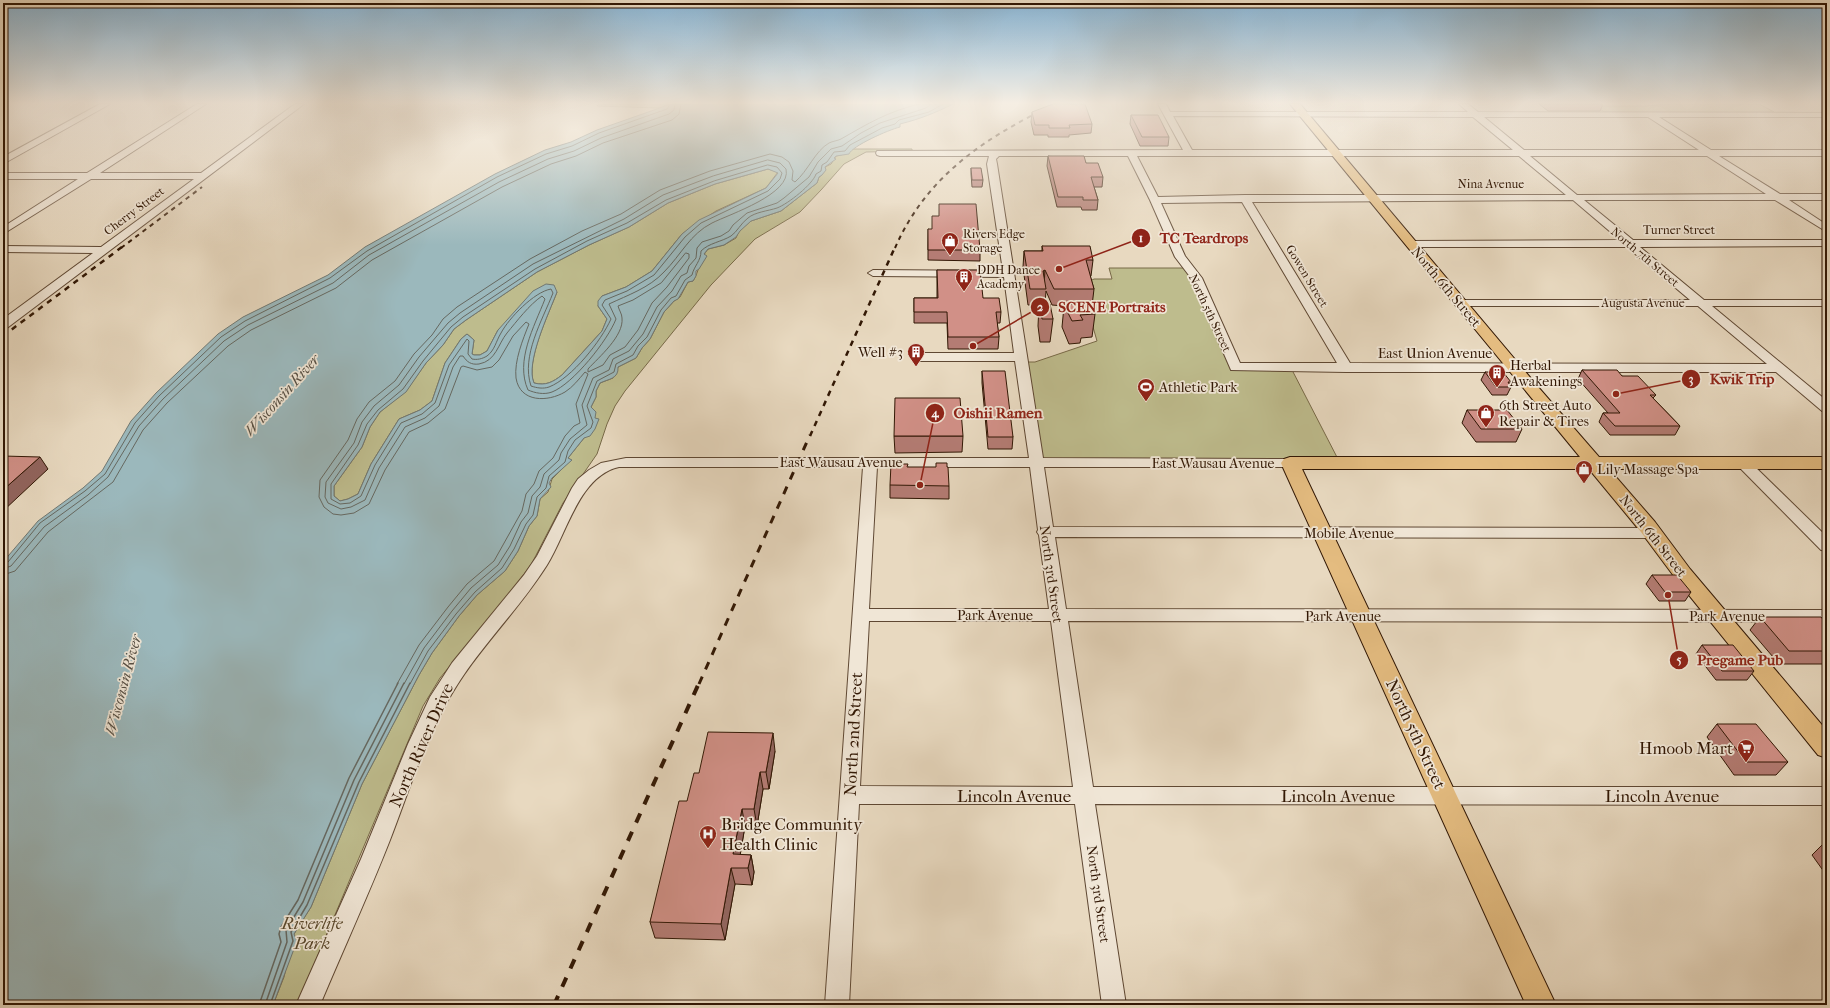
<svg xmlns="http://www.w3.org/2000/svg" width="1830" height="1008" viewBox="0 0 1830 1008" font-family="'IM FELL French Canon',serif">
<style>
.green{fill:#bebc8d;stroke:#786a48}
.water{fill:#9bb8bc;stroke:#717872;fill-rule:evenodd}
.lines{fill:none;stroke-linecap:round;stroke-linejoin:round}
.shore-far1{stroke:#666860;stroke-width:1}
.shore{stroke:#666860;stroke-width:1.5}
.minor-casing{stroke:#5f4833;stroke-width:2}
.major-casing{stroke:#311704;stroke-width:2}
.minor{fill:#f0e6d6;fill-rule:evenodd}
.major{fill:#e4bc80;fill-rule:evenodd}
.rail-far3{stroke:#311704;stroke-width:2;stroke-dasharray:4.5 4.5;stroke-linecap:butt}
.rail-far2{stroke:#311704;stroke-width:2.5;stroke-dasharray:5.5 5.5;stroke-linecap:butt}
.rail-far1{stroke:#311704;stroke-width:3;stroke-dasharray:8 8;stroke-linecap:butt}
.rail{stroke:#311704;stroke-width:4;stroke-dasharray:10 10;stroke-linecap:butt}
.wall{fill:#b47c74;stroke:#311704}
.shaded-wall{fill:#92655e;stroke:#311704}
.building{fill:#d19087;stroke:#311704}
.labels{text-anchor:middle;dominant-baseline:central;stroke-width:3.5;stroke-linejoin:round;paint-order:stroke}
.far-street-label{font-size:12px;fill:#311704;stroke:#f0e6d6}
.far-poi-label{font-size:12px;fill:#311704;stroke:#f0e6d6;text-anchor:start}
.street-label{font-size:14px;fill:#311704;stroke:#f0e6d6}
.poi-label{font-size:14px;fill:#311704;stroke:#f0e6d6;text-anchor:start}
.water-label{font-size:15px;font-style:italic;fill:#564f44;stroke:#f0e6d6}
.near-street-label{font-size:17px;fill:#311704;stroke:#f0e6d6}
.near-poi-label{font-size:17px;fill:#311704;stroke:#f0e6d6;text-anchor:end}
.near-park-label{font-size:17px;font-style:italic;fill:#5b492d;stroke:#f0e6d6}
.leader{fill:none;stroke:#8f2418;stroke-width:1.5}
.callout-dot{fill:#8f2418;stroke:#f0e6d6;stroke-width:1.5}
.mark-label{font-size:12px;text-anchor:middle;font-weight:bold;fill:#fff}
.callout-label{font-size:15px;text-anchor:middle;font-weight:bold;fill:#8f2418;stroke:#f0e6d6;stroke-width:3.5;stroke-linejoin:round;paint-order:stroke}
</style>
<rect width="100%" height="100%" fill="#e8d9c0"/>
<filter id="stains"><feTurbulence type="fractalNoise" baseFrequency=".005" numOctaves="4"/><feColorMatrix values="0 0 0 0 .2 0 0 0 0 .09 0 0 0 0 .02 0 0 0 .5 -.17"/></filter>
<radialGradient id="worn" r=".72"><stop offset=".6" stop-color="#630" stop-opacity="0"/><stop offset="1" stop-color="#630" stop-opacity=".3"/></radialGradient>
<!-- green -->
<g class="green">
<path d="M599 104H671L659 108 597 106Z"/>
<path d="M1665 104H1759L1774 112H1604L1596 106H1647Z"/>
<path d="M852 149H912V151L866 152 844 164 821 190 800 212 755 239 711 285 625 391 615 406 607 424 597 454 563 503 532 563 514 588 440 678 423 706 297 1005H273L284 977 294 934 311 907 362 784 419 675 432 653 459 616 477 595 505 571 518 551 529 526 537 516 540 499 548 492 552 479 571 460 568 458 584 438 594 418 591 407 596 397V391L600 383 613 378 618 367 636 358 642 348 650 339 664 312 674 301 680 297 688 282 693 281C699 272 700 258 708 249L724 245 736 238 739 231 751 221 781 211 817 183 819 177 822 175 825 167 831 164 836 156 841 155Z"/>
<path d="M768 169 778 172 766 188 716 211 682 234 652 271 626 287 602 296 598 306 607 319 602 331 562 375C553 382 546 386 534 383 525 362 549 313 557 292L498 330 487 351 480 355H474L472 354 474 340 467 334 461 339 445 363 432 401 420 410 399 419 371 464 358 494 348 499 340 501 334 496V486L362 447 370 427 380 412 406 391 426 363 443 345 454 329 466 320 537 272 589 245 629 227 668 203 715 184Z"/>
<path d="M1109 268H1189L1235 368H1291L1340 463H1037L1022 362H1035L1097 341 1087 306 1088 282 1094 279H1112Z"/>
</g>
<!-- water -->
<path class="water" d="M671 104H953C935 113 920 119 900 124V127C888 130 852 146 849 154L836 156 834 158 836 159 825 167 826 170 822 175 819 177 817 183 781 211 751 221 740 231 736 237 724 245 708 249 704 254 707 256 699 269 696 271V276L693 281 688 282 678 299 674 301 664 312 650 339 642 348 636 358 618 367C619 379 608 379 600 383L596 391V397L591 407 596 412 595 418 599 419 595 429 590 436 584 438 568 458 572 460 552 478 549 483 551 487 540 499 537 516 529 526 518 551 505 571 477 595 459 616 432 653 419 675 362 784 311 907 294 934 297 941 273 1005H3V562L38 521 83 488 102 471 131 421 156 393 218 334 243 317 328 275 365 247 495 174 545 150 571 142 597 130ZM768 169 778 173 766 188 699 220 682 234 652 271 626 287 602 296 598 301V306L607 319 602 331 562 375C553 382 546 386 534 383 525 363 549 313 557 292L554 285 546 284 533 291 498 330 487 351 480 355H474L472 354 474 340 467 334 461 339 445 363 432 401 420 410 399 419 371 464 358 494 348 499 340 501 334 496V486L362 447 370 427 380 412 406 392 426 363 443 345 454 329 466 320 537 272 589 245 629 227 668 203 715 184Z"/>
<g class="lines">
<!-- shore-far1 -->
<g class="shore-far1">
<path d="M768 160 780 163 786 169C792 194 730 214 712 223 690 234 681 255 664 272 649 288 628 295 609 304L616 319C608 340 573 384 552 392 544 395 535 393 528 390 515 361 534 327 545 299L542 296C529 305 517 321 507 333 498 344 496 361 479 364 471 365 467 362 463 356H460L453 367 439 406 425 418 405 427 379 468 365 500 351 507 341 509 328 503 325 497 326 482 354 443 362 422 374 406 399 385 419 357 448 323 460 313 533 264 624 219 663 195 713 176Z"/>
<path d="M768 165 777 167 782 173 780 179 768 191 701 223 685 237 654 275 627 291 605 300 602 305 611 319C601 341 572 378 549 387 543 389 537 388 531 386 521 356 542 321 553 293L551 289C534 292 509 318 501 333 496 341 495 350 487 356 482 359 477 360 472 359L468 354 469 341 467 339 449 365 435 403 422 414 401 423 375 465 361 496 350 503 340 504 331 499V484L358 445 367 424 378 410 403 389 423 361 451 327 463 317 535 269 587 241 627 223 666 200 714 181Z"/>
<path d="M686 253 689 254V258L667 287 652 303 638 330 625 347 610 355 603 365 588 372V369C599 357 624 336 622 318 622 314 619 310 618 306L633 300 661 283Z"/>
<path d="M3 564 8 562 40 523 85 491 105 474 135 423 159 396 221 337 245 321 330 278 367 251 497 177 546 154 572 146 599 133 667 109 670 104"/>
<path d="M3 569 11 566 44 527 88 495 108 477 139 426 163 399 224 341 248 325 333 283 369 255 499 182 548 159 574 151 601 138 669 114 674 110 675 104"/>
<path d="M3 575 15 571 48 532 113 482 143 430 167 403 228 346 251 330 336 288 372 260 502 187 551 164 576 156 603 143 672 120 679 114 681 104"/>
<path d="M397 684 419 645 448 607 467 584 494 561 522 511 526 494 534 484 539 471 553 458 565 436 574 426 580 423 576 404 588 374 585 372C579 379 573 387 565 392 548 402 520 403 516 378 514 361 523 339 529 324L526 322 513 336 499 360 492 367 477 370 463 366 461 367 445 409 428 423 409 432 385 470 369 504 354 513 341 515 333 514 324 507 319 497 320 480 348 440 357 419 369 402 395 381 414 354 432 335 443 319 457 307 530 259 582 231 621 214 660 190 710 171 770 154 782 157 789 162 793 171 792 180 795 182C808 171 815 151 829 143 833 141 837 141 841 139 869 123 887 112 919 104"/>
<path d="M404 684 424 648 452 611 471 588 498 565 510 546 521 522 528 513 532 496 540 487 544 474 559 460 561 453 570 439 587 425 582 405 593 378 609 370 613 359 629 351 643 334 657 307 672 291 681 276 687 273 689 266 696 258 697 248 702 242 721 236 729 231 733 225 747 213 777 203 784 198 809 177 818 162 831 149 842 146 861 133 880 123 926 108 931 104"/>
<path d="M410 684 428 651 456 614 475 592 502 568 514 549 526 524 533 515 537 497 546 488 549 476 565 462 568 451 575 440 591 428 593 422 587 406 597 381 614 372 616 364 633 355 638 346 647 337 661 310 671 298 676 296 685 280 692 275C694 266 701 261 701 251 709 243 721 242 731 236 737 232 741 223 748 218 755 212 768 211 777 208 788 204 813 184 816 174L821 171 822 165 827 162 834 152 845 151 850 145 882 128 895 124 899 120 929 112 943 104"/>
</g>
<!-- shore -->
<g class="shore">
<path d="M259 1005 281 942 279 934 281 927 298 900 349 778 398 683"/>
<path d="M265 1005 287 942 286 930 303 902 354 780 404 683"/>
<path d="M270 1005 293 941 291 932 307 905 359 782 410 683"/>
</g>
<defs>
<g id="minor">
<path d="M100 104H110L3 164V157Z"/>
<path d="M197 104H206L100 173H201L295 104H304L7 328 3 329V319L93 253 3 252V246L101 247 194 179H91L3 234V227L78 179H3V173H87Z"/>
<path d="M1158 104H1166L1170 112H1468L1459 104H1468L1478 112 1827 113V117H1659L1711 150H1827V156H1719L1780 194H1827V200H1789L1827 225V232L1775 200H1584L1633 240H1827V246L1640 247 1704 300H1827V306H1712L1827 401V412L1822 411 1776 372H1346L1231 370 1191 278 1175 257 1150 200 1128 156H999L996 159 997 164 1043 458 1290 459 1295 460 1297 463 1295 466 1290 467H1044L1053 527 1652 528 1657 529 1660 533 1657 537 1652 538 1055 537 1066 609 1827 610V622L1068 621 1093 787H1827V805L1095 804 1126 1005H1102L1075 804H859L849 1005H825L863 467H619C579 476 567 533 547 565 517 613 473 653 446 704 423 745 407 796 390 840 368 896 343 950 320 1005H296L361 859 408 744 430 697 452 663 524 575 537 556 572 488 578 479 589 470 601 463 626 458H1029L1015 361H920L916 360 914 357 916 354 920 353H1014L1004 277 873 276 868 273 873 270 1003 271 987 164 989 156H880L877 155 876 153 877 151 1183 150ZM1173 116 1473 117 1513 150H1192ZM1484 117H1648L1699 150H1524ZM1137 156H1519L1566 195H1245L1158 197ZM1530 156H1707L1766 194 1577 195ZM1573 200 1620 240 1411 241 1406 244 1411 247H1627L1690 300H1459L1453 303 1459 306H1698L1767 364 1350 363 1252 202ZM1242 202 1337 363H1240L1202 278 1185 256 1161 203ZM877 467H1030L1038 530 1037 532 1039 535 1049 609H869ZM869 621H1051L1073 787 860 786Z"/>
<path d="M1743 459 1748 460 1827 537V551L1821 550 1738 466 1736 463 1738 460Z"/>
</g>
<path id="major" d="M1290 104H1300L1539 388 1599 457H1827V469H1609L1655 522 1690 569 1827 731V758L1818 755 1676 579 1641 532 1589 469H1302L1556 1005H1526L1281 463 1284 459 1290 457H1580Z"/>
</defs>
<!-- minor casing -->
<use href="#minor" class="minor-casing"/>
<!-- major casing -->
<use href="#major" class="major-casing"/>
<!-- minor -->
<use href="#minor" class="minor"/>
<!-- major -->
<use href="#major" class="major"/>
<!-- rail-far3 -->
<g class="rail-far3">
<path d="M121 248 202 187"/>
<path d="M895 248C927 175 986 137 1055 104"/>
</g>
<!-- rail-far2 -->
<g class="rail-far2">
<path d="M3 336 122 247"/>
<path d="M810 436 895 247"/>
</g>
<!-- rail-far1 -->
<path class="rail-far1" d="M699 684 810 435"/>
<!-- rail -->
<path class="rail" d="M554 1005 699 683"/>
</g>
<!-- wall -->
<g class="wall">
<path d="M1539 104H1603L1600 111H1548Z"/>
<path d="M1032 112 1092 124 1091 133 1069 135V137H1048V135H1034L1031 122Z"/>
<path d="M1131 115 1169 137 1168 146H1140L1130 124Z"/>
<path d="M1048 156 1086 163 1103 177 1102 187H1094L1098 200 1097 210H1082L1081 207H1057L1047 166Z"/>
<path d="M971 168 983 180 982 187H972L971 174Z"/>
<path d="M928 229 980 250V261L928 260Z"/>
<path d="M1042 246 1093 260 1091 276H1090L1094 289 1092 306H1091L1095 314 1092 337 1081 338 1080 343 1069 344 1062 327 1064 306 1052 305 1046 291 1045 304 1053 319 1050 342H1040L1038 326 1039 305H1028L1023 267 1024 251H1042Z"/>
<path d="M937 270 983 298 1001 312 1000 323H997L999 337 998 349H948L947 323H914V298H937Z"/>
<path d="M1582 370 1622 376 1656 395 1653 398 1680 426 1675 435H1610L1599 422 1603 413H1608L1578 379Z"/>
<path d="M982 371 1013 437 1012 449H988L982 383Z"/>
<path d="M1485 372 1511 382 1510 385 1511 387 1507 395H1492L1481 380Z"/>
<path d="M1467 410 1522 429 1516 442H1476L1462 423Z"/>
<path d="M894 436H963L962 452 895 453Z"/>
<path d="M908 467 949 486V499L890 498V485Z"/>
<path d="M1652 575 1691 592 1685 601H1659L1646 584Z"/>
<path d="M1760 617 1827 624V664H1779L1750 630Z"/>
<path d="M1702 645 1754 671 1747 680H1716L1696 654Z"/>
<path d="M1717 724 1788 762 1776 775H1734L1707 737Z"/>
<path d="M775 751 769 789H763L757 826H745L740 855H751L754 872 752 885 735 884 725 940 655 938 650 922 687 801Z"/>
<path d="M1825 842H1827V876L1812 855Z"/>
</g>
<!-- shaded-wall -->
<g class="shaded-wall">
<path d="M1045 270 1044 286 1043 271Z"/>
<path d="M40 457 48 469 3 511V490Z"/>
<path d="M773 733 775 751 769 789 766 772Z"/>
<path d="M760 772 763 789 757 826 754 809Z"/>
<path d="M742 809 745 826 738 868 733 854Z"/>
<path d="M751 855 754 872 752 885 748 868Z"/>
<path d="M731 868 735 884 725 940 721 924Z"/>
</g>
<!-- building -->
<g class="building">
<path d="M1053 104H1085L1092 124 1069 125 1070 128H1049V125H1035L1032 112Z"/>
<path d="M1131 115H1158L1169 137H1142Z"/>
<path d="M1048 156H1084L1086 163H1098L1103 177H1091L1098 200H1083V197H1058Z"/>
<path d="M971 168H981L983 180H972Z"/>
<path d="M939 204H976L980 250H928V229H932V216H939Z"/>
<path d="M1042 246H1090L1093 260H1086L1094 289H1054L1045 270 1043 271 1046 289H1030L1024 251H1043Z"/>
<path d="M937 270H980L983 298H999L1001 312H996L999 337H948L947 312H914V298H938Z"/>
<path d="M1089 303 1095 314 1080 315 1083 320 1072 321 1064 305Z"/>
<path d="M1040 304H1050L1053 319H1042Z"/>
<path d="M1582 370H1617L1622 376H1638L1656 395H1650L1680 426H1615L1603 413H1620Z"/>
<path d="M982 371H1005L1013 437H988Z"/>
<path d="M1485 372H1503L1511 382H1508L1511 387H1496Z"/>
<path d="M895 398H960L963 436H894Z"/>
<path d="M1467 410H1507L1522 429H1481Z"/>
<path d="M3 456 40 457 3 490Z"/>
<path d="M936 463H947V467H948L949 486 890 485 891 464H908L907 467H936Z"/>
<path d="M1652 575H1677L1691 592H1665Z"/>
<path d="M1760 617H1821L1827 624V651H1789Z"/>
<path d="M1702 645H1733L1754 671H1722Z"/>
<path d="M1717 724H1756L1788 762H1746Z"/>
<path d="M708 732 773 733 766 772H760L754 809H742L733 854 751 855 748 868H731L721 924 650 922 679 801H687L694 773H699Z"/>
</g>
<!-- sky -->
<linearGradient id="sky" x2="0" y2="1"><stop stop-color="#89b6d6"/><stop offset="0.42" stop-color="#f5eee3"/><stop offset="1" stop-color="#f5eee3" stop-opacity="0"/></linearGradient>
<rect width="1830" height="245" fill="url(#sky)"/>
<!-- icons -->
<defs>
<symbol id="shop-pin" viewBox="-11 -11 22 30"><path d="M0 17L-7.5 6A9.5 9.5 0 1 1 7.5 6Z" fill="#8f2418" stroke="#f0e6d6"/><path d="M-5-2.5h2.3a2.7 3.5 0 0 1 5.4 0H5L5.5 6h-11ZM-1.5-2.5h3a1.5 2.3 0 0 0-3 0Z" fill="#fff"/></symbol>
<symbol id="building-pin" viewBox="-11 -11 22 30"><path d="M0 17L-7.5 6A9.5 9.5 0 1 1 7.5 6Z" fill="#8f2418" stroke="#f0e6d6"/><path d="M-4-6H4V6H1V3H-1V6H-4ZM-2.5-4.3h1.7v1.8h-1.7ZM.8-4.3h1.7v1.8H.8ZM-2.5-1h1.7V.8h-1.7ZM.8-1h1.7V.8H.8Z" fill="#fff"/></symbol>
<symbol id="stadium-pin" viewBox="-11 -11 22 30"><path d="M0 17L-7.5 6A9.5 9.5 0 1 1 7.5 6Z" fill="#8f2418" stroke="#f0e6d6"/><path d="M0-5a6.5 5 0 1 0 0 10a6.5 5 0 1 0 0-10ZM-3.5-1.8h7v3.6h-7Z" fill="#fff"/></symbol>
<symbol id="supermarket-pin" viewBox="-11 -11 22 30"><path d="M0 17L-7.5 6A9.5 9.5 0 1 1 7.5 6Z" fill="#8f2418" stroke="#f0e6d6"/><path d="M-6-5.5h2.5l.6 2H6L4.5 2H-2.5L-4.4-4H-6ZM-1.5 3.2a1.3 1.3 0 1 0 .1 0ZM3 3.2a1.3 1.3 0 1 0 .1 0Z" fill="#fff"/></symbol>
<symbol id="hospital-pin" viewBox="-11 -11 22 30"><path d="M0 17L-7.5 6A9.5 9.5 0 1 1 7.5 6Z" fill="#8f2418" stroke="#f0e6d6"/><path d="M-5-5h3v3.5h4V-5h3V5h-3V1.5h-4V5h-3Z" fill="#fff"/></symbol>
</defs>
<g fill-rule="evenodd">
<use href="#shop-pin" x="940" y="231" width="20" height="27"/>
<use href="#building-pin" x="954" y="267" width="20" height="27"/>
<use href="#building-pin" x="906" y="342" width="20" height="27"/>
<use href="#building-pin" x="1487" y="363" width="20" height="27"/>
<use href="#stadium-pin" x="1136" y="377" width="20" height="27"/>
<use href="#shop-pin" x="1476" y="403" width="20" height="27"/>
<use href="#shop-pin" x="1574" y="459" width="20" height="27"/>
<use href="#supermarket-pin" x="1736" y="738" width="20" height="27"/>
<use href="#hospital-pin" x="698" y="824" width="20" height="27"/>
</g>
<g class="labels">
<!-- far-street labels -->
<g class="far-street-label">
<text x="1491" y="184">Nina Avenue</text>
<text transform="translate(134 211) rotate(-37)">Cherry Street</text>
<text x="1679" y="230">Turner Street</text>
<text transform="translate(1645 257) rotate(40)">North 7th Street</text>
<text transform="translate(1307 276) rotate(59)">Gowen Street</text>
<text x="1643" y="303">Augusta Avenue</text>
<text transform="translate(1210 313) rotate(65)">North 5th Street</text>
</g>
<!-- far-poi labels -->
<g class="far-poi-label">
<text x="963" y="234">Rivers Edge<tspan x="963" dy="14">Storage</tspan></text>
<text x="977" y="270">DDH Dance<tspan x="977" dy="14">Academy</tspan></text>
</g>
<!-- street labels -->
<g class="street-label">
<text transform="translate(1446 287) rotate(50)">North 6th Street</text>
<text x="1435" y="353">East Union Avenue</text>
<text x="841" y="462">East Wausau Avenue</text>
<text x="1213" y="463">East Wausau Avenue</text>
<text x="1349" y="533">Mobile Avenue</text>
<text transform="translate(1653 536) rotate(52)">North 6th Street</text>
<text transform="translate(1051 574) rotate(82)">North 3rd Street</text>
<text x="995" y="615">Park Avenue</text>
<text x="1343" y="616">Park Avenue</text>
<text x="1727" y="616">Park Avenue</text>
<text transform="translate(1098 894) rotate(82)">North 3rd Street</text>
</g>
<!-- poi labels -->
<g class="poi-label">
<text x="903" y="352" text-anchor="end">Well #3</text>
<text x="1510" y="365">Herbal<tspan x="1510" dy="16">Awakenings</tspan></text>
<text x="1159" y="387">Athletic Park</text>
<text x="1499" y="405">6th Street Auto<tspan x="1499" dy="16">Repair &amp; Tires</tspan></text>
<text x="1597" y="469">Lily Massage Spa</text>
</g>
<!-- water labels -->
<g class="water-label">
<text transform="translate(282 395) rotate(-48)">Wisconsin River</text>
<text transform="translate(123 685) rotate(-75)">Wisconsin River</text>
</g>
<!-- near-street labels -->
<g class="near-street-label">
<text transform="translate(853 734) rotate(-87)">North 2nd Street</text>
<text transform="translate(1416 734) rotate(65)">North 5th Street</text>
<text transform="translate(421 745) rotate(-66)">North River Drive</text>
<text x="1014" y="796">Lincoln Avenue</text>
<text x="1338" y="796">Lincoln Avenue</text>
<text x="1662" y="796">Lincoln Avenue</text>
</g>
<!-- near-poi labels -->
<g class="near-poi-label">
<text x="1733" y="748">Hmoob Mart</text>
<text x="721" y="824" text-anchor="start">Bridge Community<tspan x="721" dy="20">Health Clinic</tspan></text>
</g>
<!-- near-park labels -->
<g class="near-park-label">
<text x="312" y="923">Riverlife<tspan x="312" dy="20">Park</tspan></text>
</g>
</g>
<!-- callouts -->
<path class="leader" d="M1059 269L1141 238M973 346L1040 307M1616 394L1691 379M920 485L935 413M1668 595L1679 660"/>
<g class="callout-dot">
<circle cx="1059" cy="269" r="4"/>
<circle cx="973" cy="346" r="4"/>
<circle cx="1616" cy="394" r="4"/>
<circle cx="920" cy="485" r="4"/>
<circle cx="1668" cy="595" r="4"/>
<circle cx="1141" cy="238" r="10"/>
<circle cx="1040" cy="307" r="10"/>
<circle cx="1691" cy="379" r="10"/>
<circle cx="935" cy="413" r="10"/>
<circle cx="1679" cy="660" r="10"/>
</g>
<g class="mark-label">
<text x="1141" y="242">1</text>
<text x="1040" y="311">2</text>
<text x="1691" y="383">3</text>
<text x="935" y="417">4</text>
<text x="1679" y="664">5</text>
</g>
<g class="callout-label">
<text x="1204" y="243">TC Teardrops</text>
<text x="1112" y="312">SCENE Portraits</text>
<text x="1742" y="384">Kwik Trip</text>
<text x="998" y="418">Oishii Ramen</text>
<text x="1740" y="665">Pregame Pub</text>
</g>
<!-- margin -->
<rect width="1830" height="1008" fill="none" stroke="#e8d9c0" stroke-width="16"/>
<rect x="4" y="4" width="1822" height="1000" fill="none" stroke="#311704" stroke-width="2"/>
<rect x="8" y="8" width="1814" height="992" fill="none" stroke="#311704"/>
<rect width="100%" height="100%" filter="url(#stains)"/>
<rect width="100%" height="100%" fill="url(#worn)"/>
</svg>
